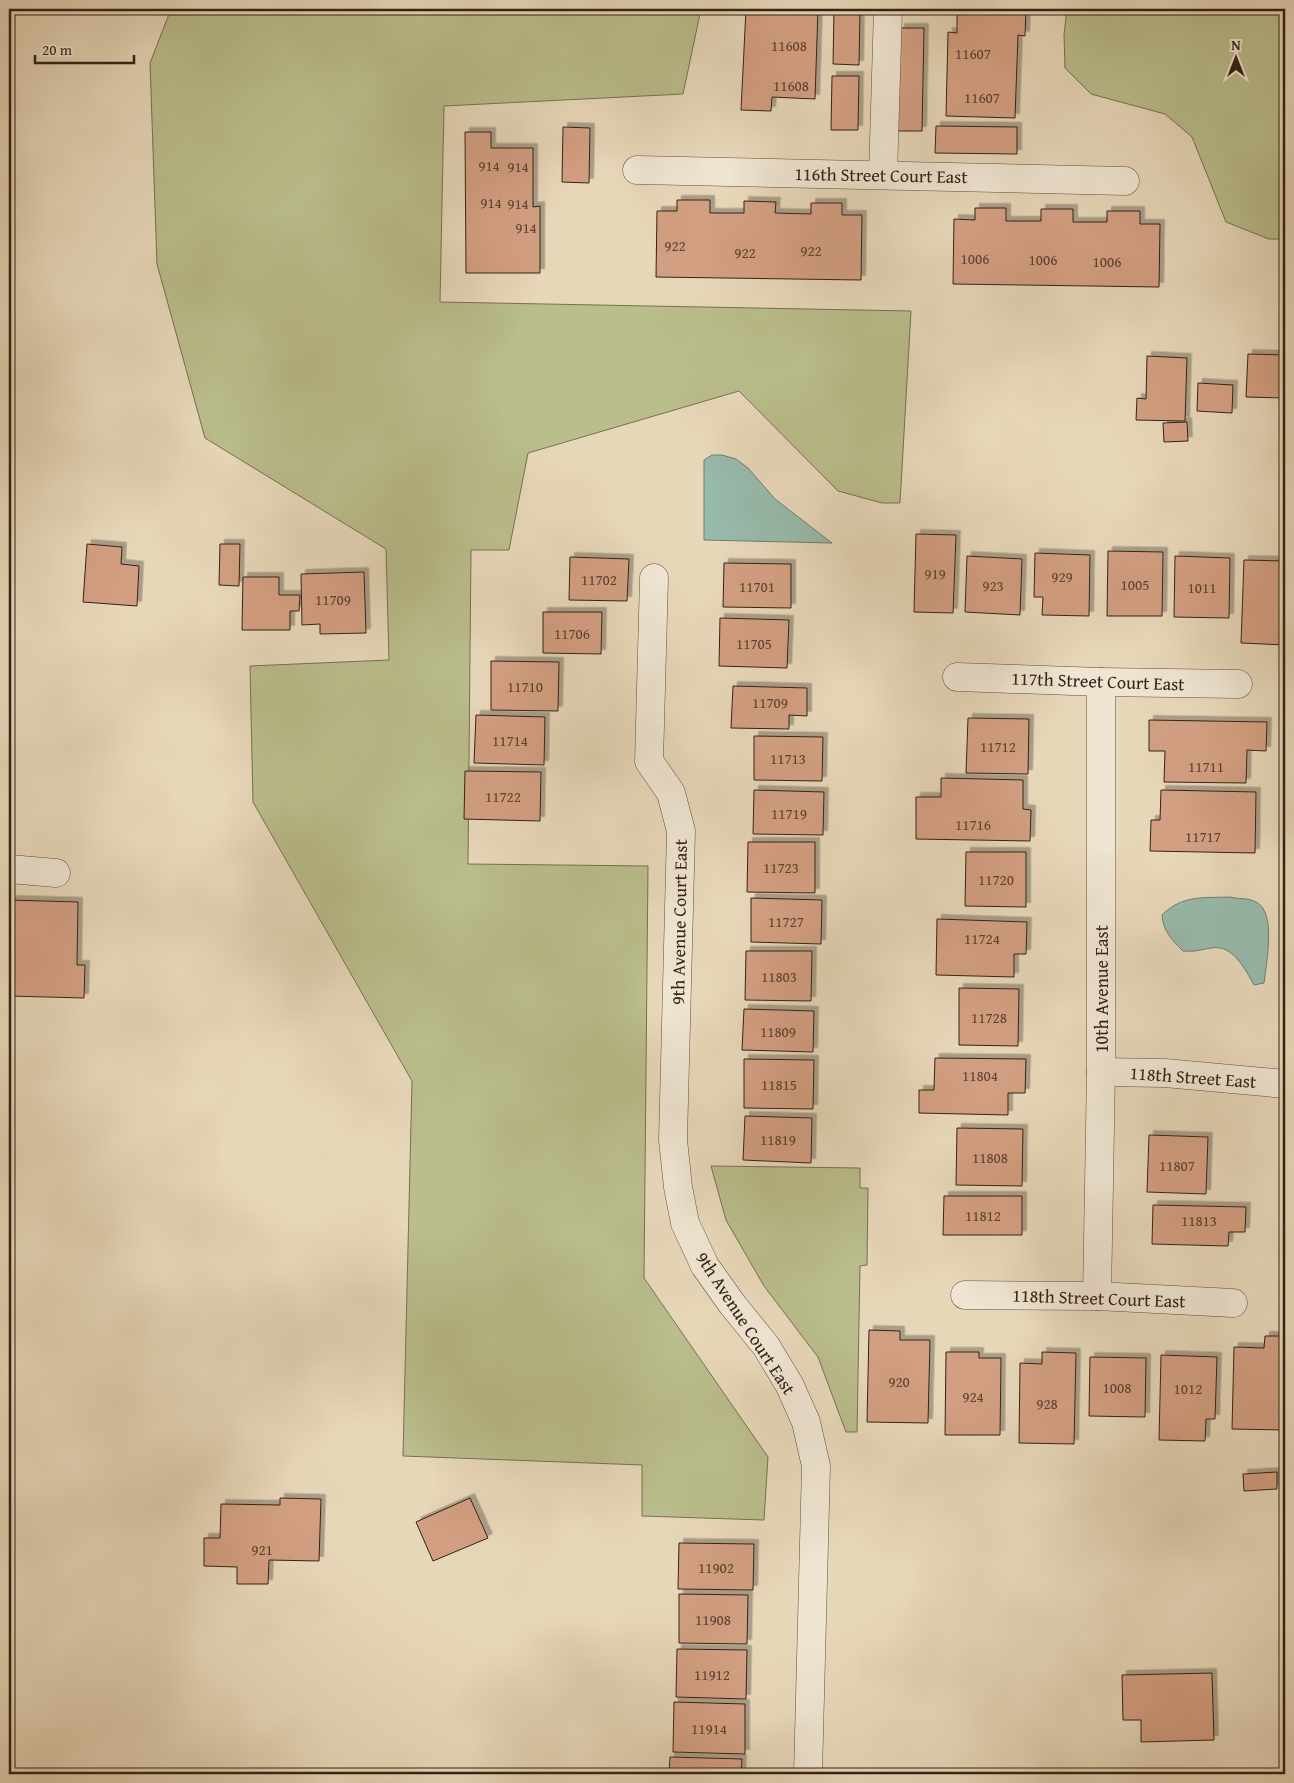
<svg xmlns="http://www.w3.org/2000/svg" width="1294" height="1783" viewBox="0 0 1294 1783" font-family="'Gentium Book Plus',serif">
<style>
.green{fill:#babd8c;stroke:#767051}
.water{fill:#97baab;stroke:#6f7d6f}
.building{fill:#d39f82;stroke:#332216;filter:url(#shadow)}
.lines{fill:none;stroke-linecap:round;stroke-linejoin:round}
.minor-casing{stroke:#604f3f;stroke-width:29}
.minor{stroke:#efe5d2;stroke-width:28}
.labels{text-anchor:middle;dominant-baseline:central;stroke-width:5;stroke-linejoin:round;paint-order:stroke}
.number-label{font-size:15px;fill:#5b4131}
.street-label{font-size:18px;fill:#332216;stroke:#efe5d2}
</style>
<defs>
<filter id="shadow"><feDropShadow dx="4.5" dy="-4.5" stdDeviation="0" flood-color="#0004"/></filter>
</defs>
<rect width="100%" height="100%" fill="#e7d7b9"/>
<filter id="stains"><feTurbulence type="fractalNoise" baseFrequency=".004" numOctaves="4"/><feColorMatrix values="0 0 0 0 .2 0 0 0 0 .09 0 0 0 0 .02 0 0 0 .5 -.17"/></filter>
<radialGradient id="worn" r=".72"><stop offset=".6" stop-color="#630" stop-opacity="0"/><stop offset="1" stop-color="#630" stop-opacity=".3"/></radialGradient>
<!-- green -->
<g class="green">
<path d="M171 9H701L683 94 444 106 440 302 911 311 900 503H882L838 491 739 391 528 453 509 550H471L468 864 648 866 644 1278 768 1457 764 1520 642 1516V1465L403 1456 412 1081 253 802 250 666 389 660 386 549 205 438 157 264 150 63Z"/>
<path d="M1067 9H1285V239H1269L1226 222 1192 137 1165 114 1091 94 1065 68 1064 35Z"/>
<path d="M711 1166 860 1168V1188H868L867 1265 860 1266 857 1432H846L818 1357 764 1286 726 1220Z"/>
</g>
<!-- water -->
<g class="water">
<path d="M712 455H722L736 459 748 468 775 499 832 543 704 540V460Z"/>
<path d="M1230 897C1237 899 1250 898 1256 902 1277 912 1266 964 1264 983L1254 985C1245 969 1233 944 1211 948 1199 950 1196 952 1183 951 1172 940 1163 931 1162 915 1182 895 1203 898 1230 897Z"/>
</g>
<!-- building -->
<g class="building">
<path d="M746 9H818L815 99 772 97 771 111 741 110Z"/>
<path d="M957 9H1026L1025 36 1018 35 1015 118 946 116 948 32 957 33Z"/>
<path d="M834 11 860 12 859 65 833 64Z"/>
<path d="M900 28H924L922 131H898Z"/>
<path d="M832 76H859L858 130H831Z"/>
<path d="M936 126 1017 127V154L935 153Z"/>
<path d="M563 127 590 128 589 183 562 182Z"/>
<path d="M465 132H491V148H533V207L540 206V273H466Z"/>
<path d="M677 200H710V213H744V201L776 202 775 213 811 214V203H842V215H862L861 280 656 277 657 211H677Z"/>
<path d="M975 208H1006V221H1041V209H1073V222H1107V211H1140V224H1160L1159 287 953 284 954 219 975 220Z"/>
<path d="M1248 354 1285 355V398L1246 397Z"/>
<path d="M1147 356 1187 358 1185 421 1136 420 1137 398 1146 399Z"/>
<path d="M1198 383 1233 385 1232 413 1197 411Z"/>
<path d="M1187 422 1188 441 1164 442 1163 423Z"/>
<path d="M916 534 956 535 953 613 914 612Z"/>
<path d="M87 544 122 547 121 564 139 566 137 606 83 602Z"/>
<path d="M220 544H240L239 586 219 585Z"/>
<path d="M1108 551 1163 552 1162 616H1107Z"/>
<path d="M1035 553 1090 555 1089 616 1042 615 1043 597H1034Z"/>
<path d="M967 556 1022 559 1020 615 965 612Z"/>
<path d="M1175 556 1230 558 1229 618 1174 617Z"/>
<path d="M570 557 629 559 627 601 569 600Z"/>
<path d="M1244 560 1285 561V645L1241 643Z"/>
<path d="M724 563 791 564V608L723 607Z"/>
<path d="M364 572 366 633 320 634V624L302 625 301 574Z"/>
<path d="M243 577H279V595H300L299 611H290V630H242Z"/>
<path d="M543 612H602L601 654 543 653Z"/>
<path d="M720 618 789 620 787 668 719 666Z"/>
<path d="M491 661 559 662 558 711 491 710Z"/>
<path d="M733 686 807 688V716L789 715V729L731 728Z"/>
<path d="M476 715 545 717 544 765 474 763Z"/>
<path d="M968 718 1029 719 1028 774 966 773Z"/>
<path d="M1149 720 1267 722 1266 751 1247 750 1246 783 1164 782 1165 751H1149Z"/>
<path d="M754 736 823 737 822 781 754 780Z"/>
<path d="M465 771 541 772 540 821 464 819Z"/>
<path d="M941 778 1023 780V809L1031 810 1030 841 916 839V797H941Z"/>
<path d="M754 790 824 792 823 835 753 834Z"/>
<path d="M1161 790 1256 792 1255 853 1150 851 1151 820H1160Z"/>
<path d="M748 842H815V893L747 892Z"/>
<path d="M966 852H1026V907L965 906Z"/>
<path d="M751 898 822 900 821 944 751 942Z"/>
<path d="M9 900 78 902 77 965H85L84 998 9 996Z"/>
<path d="M937 919 1027 922 1026 954H1014V977L936 975Z"/>
<path d="M746 951H812L811 1001 745 1000Z"/>
<path d="M959 988 1019 989 1018 1046 959 1045Z"/>
<path d="M744 1009 814 1011 813 1052 742 1050Z"/>
<path d="M935 1058 1026 1059 1025 1093H1008V1115L919 1113V1090H934Z"/>
<path d="M744 1059 814 1060 813 1109 744 1108Z"/>
<path d="M745 1116 812 1118 811 1163 743 1160Z"/>
<path d="M957 1128 1023 1129 1022 1186 956 1185Z"/>
<path d="M1149 1135 1208 1137 1206 1194 1147 1192Z"/>
<path d="M944 1196H1022V1235H943Z"/>
<path d="M1153 1205 1246 1207 1245 1232H1229L1228 1246 1152 1244Z"/>
<path d="M869 1330 900 1331V1340H930L928 1423 867 1422Z"/>
<path d="M1265 1336H1285V1430L1232 1429 1234 1347 1264 1348Z"/>
<path d="M946 1352H979V1358H1001L1000 1435H945Z"/>
<path d="M1042 1352 1076 1353 1074 1444 1019 1443 1020 1363 1042 1364Z"/>
<path d="M1161 1355 1217 1357 1215 1419H1206L1205 1441 1159 1440Z"/>
<path d="M1090 1357 1146 1358 1145 1417 1089 1416Z"/>
<path d="M1277 1472V1489L1244 1491 1243 1474Z"/>
<path d="M280 1498 321 1499 319 1561 269 1560 268 1584H237V1567L204 1566V1538H220L221 1504 280 1505Z"/>
<path d="M470 1498 488 1538 433 1561 416 1522Z"/>
<path d="M679 1543 754 1544 753 1590 678 1589Z"/>
<path d="M679 1594 748 1595 747 1644 679 1643Z"/>
<path d="M677 1649 747 1650 746 1699 676 1697Z"/>
<path d="M1212 1673 1214 1740 1141 1742V1720H1123L1122 1675Z"/>
<path d="M674 1702 745 1704V1754L673 1752Z"/>
<path d="M670 1757 742 1759 741 1774H669Z"/>
</g>
<g class="lines">
<defs>
<g id="minor">
<path d="M637 170 1125 181"/>
<path d="M883 175 888 9"/>
<path d="M654 578 649 761 671 793 681 831 673 1140 678 1187 685 1223 705 1266 732 1304 766 1346 790 1386 806 1422 816 1466 808 1774"/>
<path d="M957 677 1101 682 1238 684"/>
<path d="M9 869 56 873"/>
<path d="M1101 1072 1165 1073 1285 1084"/>
<path d="M965 1295 1097 1296 1233 1303"/>
<path d="M1097 1296 1101 1072V682"/>
</g>
</defs>
<!-- minor casing -->
<use href="#minor" class="minor-casing"/>
<!-- minor -->
<use href="#minor" class="minor"/>
</g>
<g class="labels">
<!-- number labels -->
<g class="number-label">
<text x="789" y="45">11608</text>
<text x="973" y="53">11607</text>
<text x="791" y="85">11608</text>
<text x="982" y="97">11607</text>
<text x="489" y="165">914</text>
<text x="518" y="166">914</text>
<text x="491" y="202">914</text>
<text x="518" y="203">914</text>
<text x="526" y="227">914</text>
<text x="675" y="245">922</text>
<text x="811" y="250">922</text>
<text x="745" y="252">922</text>
<text x="975" y="258">1006</text>
<text x="1043" y="259">1006</text>
<text x="1107" y="261">1006</text>
<text x="935" y="573">919</text>
<text x="1062" y="576">929</text>
<text x="599" y="579">11702</text>
<text x="1135" y="584">1005</text>
<text x="993" y="585">923</text>
<text x="757" y="586">11701</text>
<text x="1202" y="587">1011</text>
<text x="333" y="599">11709</text>
<text x="572" y="633">11706</text>
<text x="754" y="643">11705</text>
<text x="525" y="686">11710</text>
<text x="770" y="702">11709</text>
<text x="510" y="740">11714</text>
<text x="998" y="746">11712</text>
<text x="788" y="758">11713</text>
<text x="1206" y="766">11711</text>
<text x="503" y="796">11722</text>
<text x="789" y="813">11719</text>
<text x="973" y="824">11716</text>
<text x="1203" y="836">11717</text>
<text x="781" y="867">11723</text>
<text x="996" y="879">11720</text>
<text x="786" y="921">11727</text>
<text x="982" y="938">11724</text>
<text x="779" y="976">11803</text>
<text x="989" y="1017">11728</text>
<text x="778" y="1031">11809</text>
<text x="980" y="1075">11804</text>
<text x="779" y="1084">11815</text>
<text x="778" y="1139">11819</text>
<text x="990" y="1157">11808</text>
<text x="1177" y="1165">11807</text>
<text x="983" y="1215">11812</text>
<text x="1199" y="1220">11813</text>
<text x="899" y="1381">920</text>
<text x="1117" y="1387">1008</text>
<text x="1188" y="1388">1012</text>
<text x="973" y="1396">924</text>
<text x="1047" y="1403">928</text>
<text x="262" y="1549">921</text>
<text x="716" y="1567">11902</text>
<text x="713" y="1619">11908</text>
<text x="712" y="1674">11912</text>
<text x="709" y="1728">11914</text>
</g>
<!-- street labels -->
<g class="street-label">
<text transform="translate(881 175) rotate(1)">116th Street Court East</text>
<text transform="translate(1098 681) rotate(2)">117th Street Court East</text>
<text transform="translate(679 922) rotate(-89)">9th Avenue Court East</text>
<text transform="translate(1101 989) rotate(-90)">10th Avenue East</text>
<text transform="translate(1193 1077) rotate(4)">118th Street East</text>
<text transform="translate(1099 1298) rotate(2)">118th Street Court East</text>
<text transform="translate(746 1323) rotate(57)">9th Avenue Court East</text>
</g>
</g>
<!-- margin -->
<rect width="1294" height="1783" fill="none" stroke="#e7d7b9" stroke-width="30"/>
<rect x="10" y="10" width="1274" height="1763" fill="none" stroke="#332216" stroke-width="2.5"/>
<rect x="15" y="15" width="1264" height="1753" fill="none" stroke="#332216"/>
<!-- north arrow -->
<g transform="translate(1236 58)" stroke="#efe5d2" stroke-width="4" paint-order="stroke">
<path d="M0-4L9 19L0 12L-9 19Z" fill="#332216"/>
<text y="-8" font-size="14" font-weight="bold" text-anchor="middle" fill="#332216">N</text>
</g>
<!-- scale -->
<path d="M35 55v8h99v-8" fill="none" stroke="#332216" stroke-width="2.5"/>
<text x="42" y="55" font-size="15" fill="#332216" stroke="#efe5d2" stroke-width="4" paint-order="stroke">20 m</text>
<rect width="100%" height="100%" filter="url(#stains)"/>
<rect width="100%" height="100%" fill="url(#worn)"/>
</svg>
